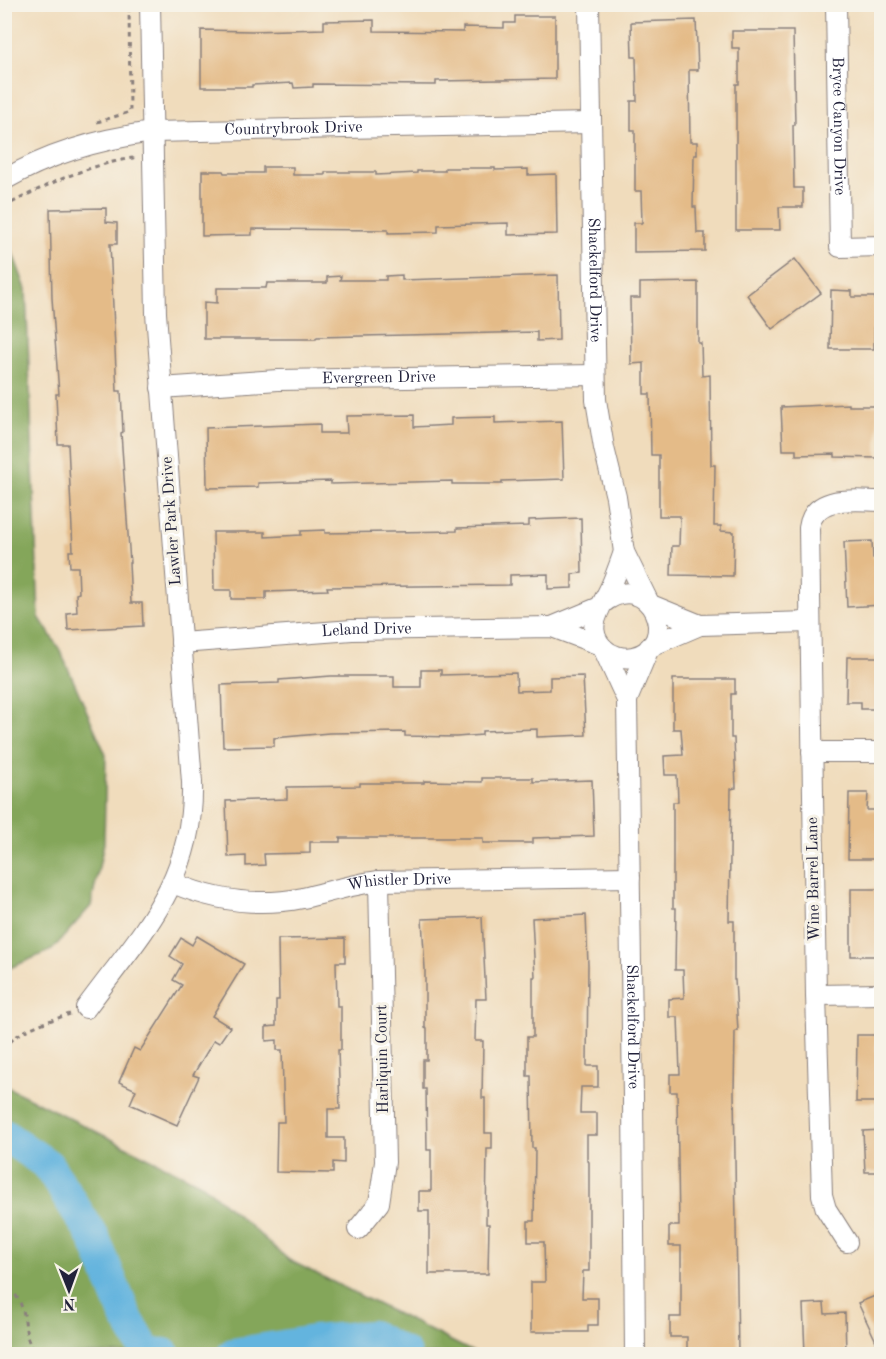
<svg xmlns="http://www.w3.org/2000/svg" width="886" height="1359" viewBox="0 0 886 1359" font-family="'Old Standard TT',serif">
<style>
.forest{fill:#84a65a;stroke:#53644a;stroke-width:1.5}
.lines{fill:none;stroke-linecap:round;stroke-linejoin:round}
.river{stroke:#63b4de;stroke-width:32}
.building{fill:#e4bb88}
.minor-casing{stroke:#897f7c;stroke-width:22}
.path{stroke:#897f7c;stroke-width:3;stroke-dasharray:4.5 4.5;stroke-linecap:butt}
.minor{stroke:#fff;stroke-width:20}
.labels{text-anchor:middle;dominant-baseline:central;stroke-width:6;stroke-linejoin:round;paint-order:stroke}
.street-label{font-size:16px;fill:#22223b;stroke:#f7f3e8}
</style>
<rect width="100%" height="100%" fill="#f7f3e8"/>
<filter id="ink" filterUnits="userSpaceOnUse"><feTurbulence type="fractalNoise" baseFrequency=".0167" numOctaves="2"/><feDisplacementMap in="SourceGraphic" scale="12" xChannelSelector="R" yChannelSelector="G"/><feConvolveMatrix kernelMatrix="1 2 1 2 8 2 1 2 1" color-interpolation-filters="sRGB"/></filter>
<filter id="wash" filterUnits="userSpaceOnUse"><feTurbulence type="fractalNoise" baseFrequency=".008" numOctaves="4" result="noise"/><feDisplacementMap in="SourceGraphic" scale="24" xChannelSelector="R" yChannelSelector="G"/><feGaussianBlur stdDeviation="1.35" result="paint"/><feColorMatrix in="noise" values="0 0 0 0 0 0 0 0 0 0 0 0 0 0 0 0 0 1.4 0 .05"/><feComposite in="paint" operator="in"/></filter>
<g filter="url(#wash)">
<rect width="100%" height="100%" fill="#f0dcbc"/>
<!-- forest -->
<g class="forest">
<path d="M5 248 12 251 26 289 39 617 60 650 106 755 104 843 91 906 52 950 5 970Z"/>
<path d="M5 1086 203 1185 289 1260 477 1354H5Z"/>
</g>
<g class="lines">
<!-- river -->
<g class="river">
<path d="M4 1135 48 1165 94 1238 125 1315 147 1353 164 1354"/>
<path d="M233 1354 314 1341 372 1336 405 1354"/>
</g>
</g>
<g id="blocks">
<!-- building -->
<g class="building">
<path d="M515 16H555V79L436 81V85L313 84V87L294 88 293 83 252 85V87H201V30L252 31 324 29V21L374 20V31L463 32V27L504 28V23H515Z"/>
<path d="M696 20 698 70H689L690 142H697V155H694L693 207H696L697 233H705V251L634 252V223H642L641 191H635V130H631V101H637L636 57H632L631 22Z"/>
<path d="M732 31H793L795 125H793L794 188H803V207H779L780 230H736V84H739V48H732Z"/>
<path d="M263 167H293V175H325V172H376V175L417 173V171H445V168H495V170L528 169V175L556 174 557 234 508 235V223L438 225V232L388 233V230L252 229V235L202 236V171H223L224 173H263Z"/>
<path d="M106 208V222L117 223V244H110L117 391H121L123 432 121 433 130 563H129L131 603H142L143 626 68 630 67 613 77 612 76 594 79 593 78 567H70L69 551H73L68 444H58L56 394H59L52 298 50 209Z"/>
<path d="M795 259 821 293 772 329 747 295Z"/>
<path d="M402 275V280L558 275 559 340 537 341V332L317 337 316 339H204V302L217 303V288H266L267 283H327V277L341 276 340 280H386V276Z"/>
<path d="M698 282V343H701L702 376 710 375 711 465H715L714 526H721V531L734 532 733 576 671 575 672 546H679L680 516H659V455H651L650 394H644V363L631 364 630 298H640V283Z"/>
<path d="M831 290 852 291V297H875L874 349H830Z"/>
<path d="M849 404V406H878L877 458 835 457V454L796 455V450H783L781 407Z"/>
<path d="M414 415V427L451 425V418L495 417V423L562 421 564 479 502 481V484H452V481L331 484V481L258 483V487L207 488 206 428 320 424V433H347L346 416Z"/>
<path d="M581 518 582 573 572 574V588L548 589V574L510 575V585L327 587 328 590 266 592V599H231V590H214L213 532H265V537L301 535V531L325 530V533L457 531V528L529 526V520Z"/>
<path d="M872 541 873 558 882 557V605L847 607 844 542Z"/>
<path d="M847 657H882V709H861V702H846Z"/>
<path d="M421 670H441V675L516 673 517 691 550 690V677L583 676 586 735 537 737V729L482 731V735L456 737 405 736V732L329 733 274 738V746L223 747 221 685 279 683V680L331 676H394V687H421Z"/>
<path d="M673 679H735V694H731V738H734L736 788 731 789 729 921H734V980H735L738 1031H735L734 1092 738 1354H687V1337H670V1317H681V1246H669V1226H679L677 1092H670V1074H680L678 1017H669V999L684 998 683 970H675L676 908H673V802H678L677 775H665L664 756 683 755 681 729H673Z"/>
<path d="M482 778H533V782L592 780 594 836 533 838V843H483V838H340V842H310V853L264 854 265 865 246 866V856L228 857 226 801 287 799V787L360 786V783H424V781L482 782Z"/>
<path d="M849 793H868L867 810H882L881 859H848Z"/>
<path d="M851 889H882V938H877V956H851Z"/>
<path d="M586 915 588 965 587 1066H598V1087H581L580 1113H597V1135H587V1161L589 1162V1271H583L582 1298H598V1325H588V1332H531V1282H545L544 1242H528V1221H534L535 1148H532L531 1076H527V1037H533V977H535L532 918Z"/>
<path d="M482 917 486 999H476L475 1041H483L482 1098H485V1133H492V1149H487L486 1224H489L488 1274H429V1211H419V1191H431V1150H427L426 1089H423V1060H427V1029L425 1028V969L422 919Z"/>
<path d="M197 936 244 964 212 1016 230 1027 219 1043 214 1040 193 1075 199 1077 177 1125 130 1104 136 1090 119 1082 134 1048 140 1051 182 985 173 980 182 964 170 956 181 938 192 945Z"/>
<path d="M345 938V962H336L337 1006H341V1050H338L340 1109H328V1138H344V1163L333 1162V1173L276 1172 277 1122H284L282 1050H277V1040L266 1041V1027L276 1026V1000H279L278 939Z"/>
<path d="M857 1035H876V1052H882V1102H856Z"/>
<path d="M882 1130V1172H865L863 1131Z"/>
<path d="M875 1296 882 1310V1354L858 1303Z"/>
<path d="M824 1303 825 1314 845 1313 846 1354H805L803 1304Z"/>
</g>
</g>
</g>
<g filter="url(#ink)">
<use href="#blocks" fill-opacity="0" stroke="#897f7c" stroke-width="1.5"/>
<g class="lines">
<defs>
<g id="minor">
<path id="s1" d="M589 4 596 400 604 448 616 497 624 552 649 603"/>
<path id="s2" d="M836 4 840 247 882 246"/>
<path id="s3" d="M4 180C50 153 100 139 152 132L591 123"/>
<path id="s4" d="M161 388 278 380 595 375"/>
<path d="M603 603C650 566 683 646 633 657 623 659 611 656 603 648 583 628 602 607 611 586 616 575 620 563 624 552"/>
<path d="M651 605 700 625"/>
<path d="M552 627 600 607"/>
<path id="s5" d="M181 643 352 630 552 627 600 645"/>
<path d="M651 646 700 625 810 622"/>
<path id="s6" d="M603 648 627 700 633 1097 635 1354"/>
<path d="M627 700 649 648"/>
<path d="M812 752H882"/>
<path id="s7" d="M173 883C215 901 258 907 303 898 329 892 353 884 379 881L630 877"/>
<path d="M816 995 882 994"/>
<path d="M86 1008C141 933 195 881 192 782L156 313 150 4"/>
<path d="M358 1229 379 1203 385 1162 379 881"/>
<path d="M847 1242 826 1209 822 1195 816 995 809 528C814 493 856 501 882 501"/>
</g>
</defs>
<!-- minor casing -->
<use href="#minor" class="minor-casing"/>
<!-- path -->
<g class="path">
<path d="M97 122 130 112 129 4"/>
<path d="M4 207C45 185 87 165 133 158L134 155"/>
<path d="M4 1049C19 1028 47 1022 70 1014"/>
<path d="M4 1281C10 1287 18 1297 21 1305 29 1323 21 1338 38 1354"/>
</g>
<!-- minor -->
<use href="#minor" class="minor"/>
</g>
</g>
<g class="labels">
<!-- street labels -->
<g class="street-label">
<text stroke="none"><textPath href="#s2" startOffset="122">Bryce Canyon Drive</textPath></text>
<text stroke="none"><textPath href="#s3" startOffset="298">Countrybrook Drive</textPath></text>
<text stroke="none"><textPath href="#s1" startOffset="276">Shackelford Drive</textPath></text>
<text stroke="none"><textPath href="#s4" startOffset="218">Evergreen Drive</textPath></text>
<text transform="translate(172 521) rotate(-94)">Lawler Park Drive</text>
<text stroke="none"><textPath href="#s5" startOffset="186">Leland Drive</textPath></text>
<text transform="translate(814 879) rotate(-91)">Wine Barrel Lane</text>
<text stroke="none"><textPath href="#s7" startOffset="231">Whistler Drive</textPath></text>
<text stroke="none"><textPath href="#s6" startOffset="384">Shackelford Drive</textPath></text>
<text transform="translate(383 1059) rotate(-91)">Harliquin Court</text>
</g>
</g>
<!-- margin -->
<rect width="886" height="1359" fill="none" stroke="#f7f3e8" stroke-width="24"/>
<!-- north arrow -->
<g transform="translate(69 1290) rotate(179)" stroke="#f7f3e8" stroke-width="4.5" paint-order="stroke">
<path d="M0-4.5L10 22L0 15L-10 22Z" fill="#22223b"/>
<text y="-9" font-size="16" font-weight="bold" text-anchor="middle" fill="#22223b">N</text>
</g>
</svg>
